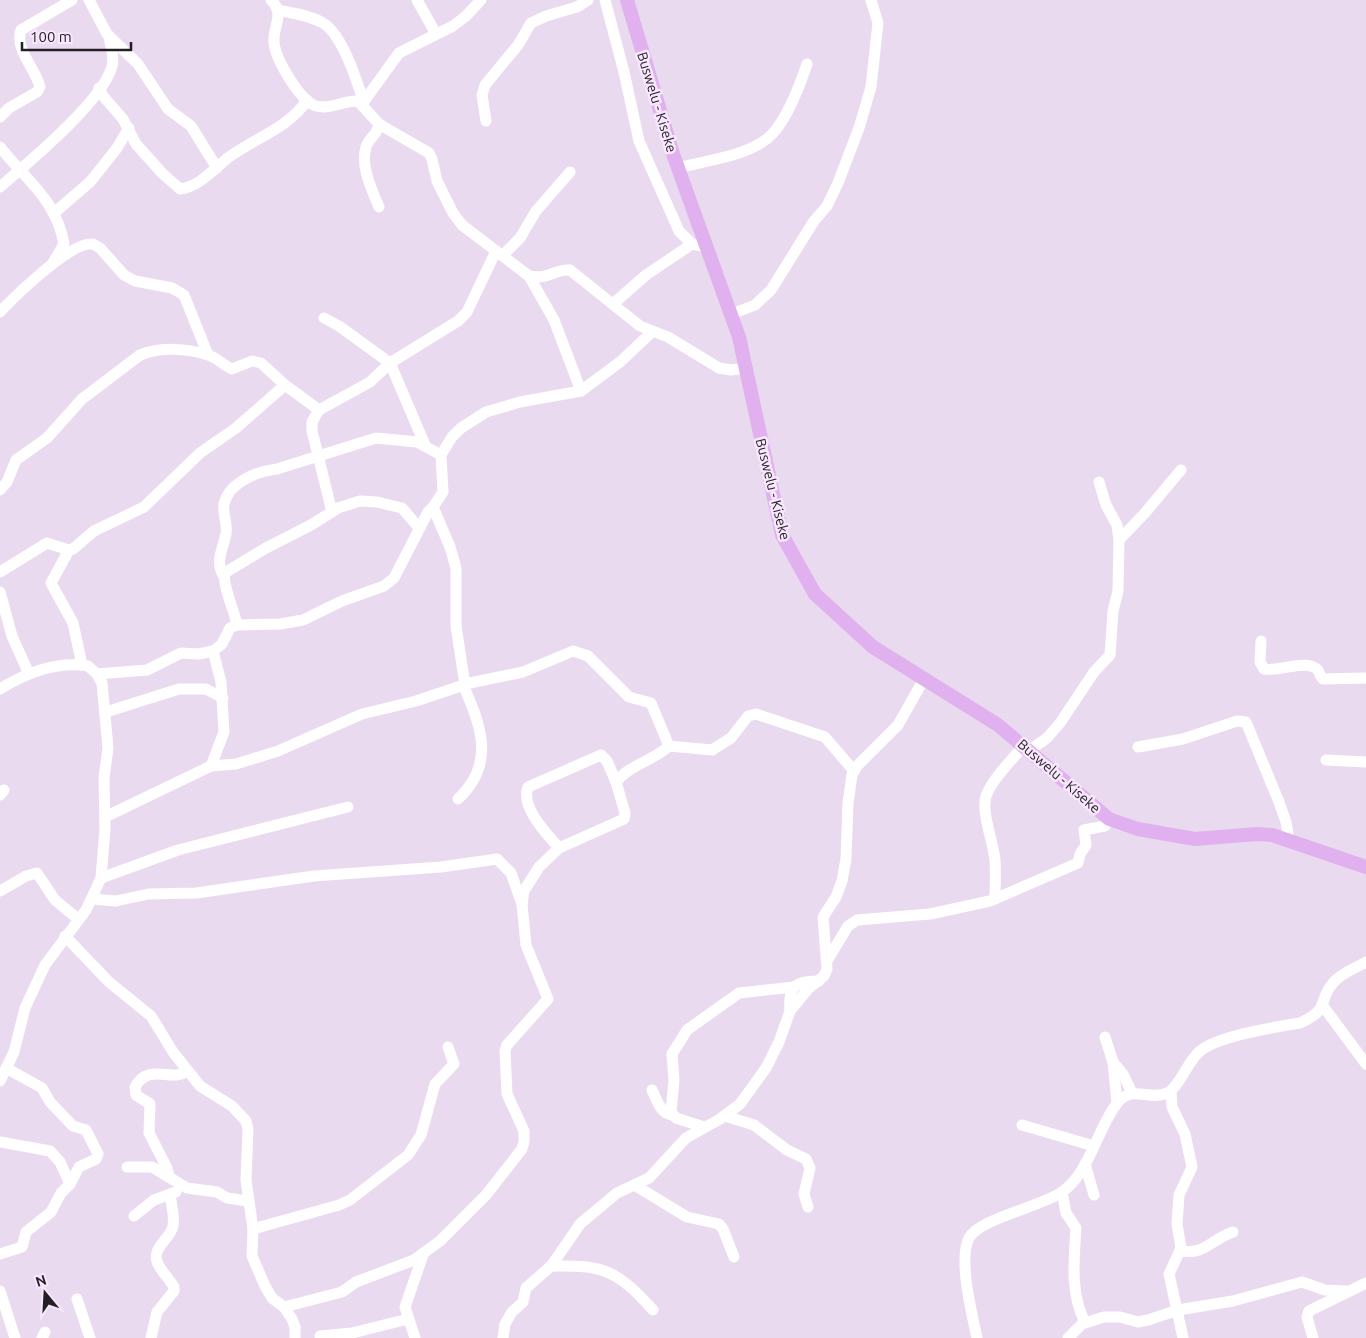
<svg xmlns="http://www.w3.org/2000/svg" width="1366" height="1338" viewBox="0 0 1366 1338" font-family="Ubuntu,sans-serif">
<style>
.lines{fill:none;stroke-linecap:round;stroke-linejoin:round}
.minor{stroke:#fff;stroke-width:11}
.major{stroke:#e0b1ee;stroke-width:14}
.labels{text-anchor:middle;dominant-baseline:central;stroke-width:5;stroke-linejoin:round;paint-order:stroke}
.street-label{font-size:14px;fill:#241e25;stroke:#f8e7fd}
</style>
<rect width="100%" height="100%" fill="#eadaef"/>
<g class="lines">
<!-- minor -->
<g class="minor">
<path d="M89 0 107 34 138 64 168 109 191 126 217 168"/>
<path d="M271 0C286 14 272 27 274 43 276 60 300 101 316 106 330 110 344 100 358 101L379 124 429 153 432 159 437 181 453 213 462 225 529 276C550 280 553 269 570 270L640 326 668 337 719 368 731 370 746 368"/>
<path d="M417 0 436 34"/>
<path d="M605 0 624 72 639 141 679 231 692 244 707 247"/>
<path d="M277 10C292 13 309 15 323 23 343 35 356 80 364 102"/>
<path d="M99 88 103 96 123 119 136 144 162 173 180 189C199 187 215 168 229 157 255 138 289 128 307 100"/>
<path d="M362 104 399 53 453 26 466 16 481 0"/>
<path d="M0 117 9 108 37 92 40 87C36 69 14 49 21 30L72 0"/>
<path d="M486 121 482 95 485 85 518 45 531 23 546 16 577 7 588 0"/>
<path d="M0 147C26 180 56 199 64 244L54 261"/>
<path d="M678 168C707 160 744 157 768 138 785 124 800 85 807 64"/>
<path d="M0 187C28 163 104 100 112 66 115 57 110 45 109 36"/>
<path d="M379 207C372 190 360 166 366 147 369 138 378 134 379 124"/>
<path d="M54 213 90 182 117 148 129 128"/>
<path d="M503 255 520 238 536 211 570 172"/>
<path d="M529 276 554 320 581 391"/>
<path d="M613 304 646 275 692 244"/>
<path d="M0 312C15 296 71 241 93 244L100 248 124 275 135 281 172 288 184 295 208 355"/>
<path d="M732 314 755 305 771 290 814 221 827 206 838 183 859 128 871 87 878 23 871 0"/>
<path d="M324 318 339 326 390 363 425 445"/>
<path d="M1099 482 1106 505 1117 525 1119 540"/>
<path d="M0 490 7 482 16 460 47 438 82 399 140 355C161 347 186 348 208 355 216 357 223 365 232 369L252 361 261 363 285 385 319 410"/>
<path d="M332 512 312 431V422L319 410 370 382 390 363 458 321 467 312 496 251"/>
<path d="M69 550 51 583 73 623 82 665"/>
<path d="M0 572 47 543 69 550 73 549 94 531 144 507 200 453 236 428 285 385"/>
<path d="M223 575C215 562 223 548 226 534 228 523 222 514 224 504 229 482 258 471 277 469L376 438 417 442 441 455"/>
<path d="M0 592 12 636 29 674"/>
<path d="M237 625C235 612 220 580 226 572L266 548 311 525 338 508 360 501 377 502 402 508 419 528"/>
<path d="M1261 641 1260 662 1264 669C1279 672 1305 659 1317 669 1320 672 1319 676 1323 679L1366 678"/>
<path d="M97 674 147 670 181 653 199 654 213 651 222 644 230 628 237 625 280 624 303 620 342 601 384 586 394 578 428 512 433 507"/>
<path d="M465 685 456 626V568L450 547 433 507 443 492 441 455 452 437 461 428 486 412 520 402 581 391 620 362 653 331"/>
<path d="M0 689C26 673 57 661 88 666L97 674 102 683 108 748 104 778 105 829 101 878 86 910 45 965 25 1008 14 1052 0 1081"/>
<path d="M106 712 179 689H206L223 698"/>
<path d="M1138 747 1183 739 1237 721 1246 722 1279 802 1286 822 1289 841"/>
<path d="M1030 750 1047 738 1060 723 1094 672 1110 655 1113 611 1118 591 1119 540 1144 514 1181 470"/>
<path d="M1326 760 1366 762"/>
<path d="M211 766 224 732 221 682 213 651"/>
<path d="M0 795 4 790"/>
<path d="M458 799C496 764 481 725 463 685"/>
<path d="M105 817 211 766 236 764 278 751 362 714 416 701 470 683 523 672 573 651 588 656 629 697 651 703 669 746 712 750 731 738 748 716 756 714 825 737 854 771"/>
<path d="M559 848C547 834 520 807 528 787L601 755 607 761 616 782"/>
<path d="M101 878 178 850 348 807"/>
<path d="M0 891 26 876 37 873 55 900 78 919"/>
<path d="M92 899 116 901 148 894 196 893 314 876 441 867 497 859 511 873 522 904"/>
<path d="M995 899C995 886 996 873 995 860 993 841 981 812 986 796 993 778 1012 760 1023 746"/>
<path d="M65 936 109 982 151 1016 173 1052 200 1086 232 1106 246 1121 248 1129 246 1180 253 1229 252 1256 265 1286 272 1298 284 1307 292 1319 295 1327V1338"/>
<path d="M827 961 848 926 857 920 930 914 990 901 1078 863 1080 854 1086 845 1084 830 1105 826 1109 819"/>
<path d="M1323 1006 1366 1064"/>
<path d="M790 1011C788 986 795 981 819 981"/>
<path d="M1105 1037 1113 1062 1123 1074 1132 1093"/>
<path d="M1113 1062 1117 1103"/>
<path d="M652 1090C657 1100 660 1113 672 1115"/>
<path d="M1171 1091 1172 1107 1185 1134 1192 1167 1179 1195 1177 1224 1181 1248 1169 1274 1183 1338"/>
<path d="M725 1116 754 1125 787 1150 806 1159 810 1168 804 1194 808 1207"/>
<path d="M1022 1125 1094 1146"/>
<path d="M704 1127 676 1118 671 1112 674 1080 672 1054 687 1030 739 993 794 987"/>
<path d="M0 1142 50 1151 60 1162 70 1184"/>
<path d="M1085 1164 1094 1195"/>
<path d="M127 1167H152L187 1188 217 1192 227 1198 248 1201"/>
<path d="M169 1177 167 1168 149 1133 150 1104 136 1095 135 1087C149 1062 172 1083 187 1071"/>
<path d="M636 1186 687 1217 719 1224 723 1229 734 1257"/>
<path d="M1062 1192 1066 1213 1076 1228C1074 1259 1070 1294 1085 1322"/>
<path d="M134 1216 154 1200 176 1192"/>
<path d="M253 1229 339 1205 350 1200 408 1155 421 1135 435 1084 454 1064 448 1047"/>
<path d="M1181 1251C1205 1255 1212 1239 1233 1232"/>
<path d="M0 1254 22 1247 26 1232 51 1212 61 1193 70 1184 79 1167 96 1159 98 1154 86 1130 73 1126 50 1102 42 1088 6 1068"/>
<path d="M551 1266C604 1265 617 1270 653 1310"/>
<path d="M0 1291 15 1338"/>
<path d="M77 1299 90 1338"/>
<path d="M284 1307 342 1292 356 1282 414 1260 440 1241 486 1195 522 1149 524 1141V1131L507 1094 505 1051 507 1045 548 999 526 945 522 904 524 891 539 867 559 848 624 819 625 813 616 782C629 765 653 761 669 746"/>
<path d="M320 1336 352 1333 408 1319"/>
<path d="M42 1338 45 1332"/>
<path d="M151 1338 157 1312 174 1291V1287C169 1279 162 1272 158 1264 150 1248 171 1239 173 1226 175 1216 171 1204 170 1194"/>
<path d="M415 1338 405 1307 423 1255"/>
<path d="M503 1338 505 1324 512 1312 523 1302 526 1288 551 1266 580 1224 617 1193 649 1178 686 1138 720 1119 740 1104 766 1068 779 1042 790 1011 808 989 824 976 827 969 823 917 836 897 842 881 846 859 848 803 852 775 857 766 898 725 924 679"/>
<path d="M977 1338C972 1314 958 1259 969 1238 979 1219 1040 1207 1062 1192 1090 1173 1097 1128 1118 1102 1132 1085 1150 1101 1167 1093 1179 1088 1188 1061 1199 1052 1216 1036 1276 1027 1300 1023 1331 1009 1317 1002 1333 983 1341 973 1356 968 1366 962"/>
<path d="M1068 1338 1082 1324 1104 1317H1120L1138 1322 1148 1320 1178 1310 1233 1301 1302 1282 1325 1290 1346 1291"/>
<path d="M1313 1338 1307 1317 1309 1311 1366 1283"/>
</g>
<!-- major -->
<path class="major" d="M627 0 673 154 739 337 782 535 815 594 873 647 998 725 1109 819 1138 829 1195 839 1257 834 1272 835 1366 867"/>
</g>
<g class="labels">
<!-- street labels -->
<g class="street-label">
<text transform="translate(657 102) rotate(73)">Buswelu - Kiseke</text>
<text transform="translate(773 489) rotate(76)">Buswelu - Kiseke</text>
<text transform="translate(1059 776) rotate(41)">Buswelu - Kiseke</text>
</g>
</g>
<!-- north arrow -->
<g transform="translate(45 1293) rotate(342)" stroke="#f8e7fd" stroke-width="4" paint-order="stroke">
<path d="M0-4L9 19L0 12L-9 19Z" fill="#241e25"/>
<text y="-8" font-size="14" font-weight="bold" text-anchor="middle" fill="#241e25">N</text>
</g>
<!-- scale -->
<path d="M22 42v8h109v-8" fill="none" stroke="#241e25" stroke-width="2.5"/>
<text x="30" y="42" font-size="15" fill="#241e25" stroke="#f8e7fd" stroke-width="4" paint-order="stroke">100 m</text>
</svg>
